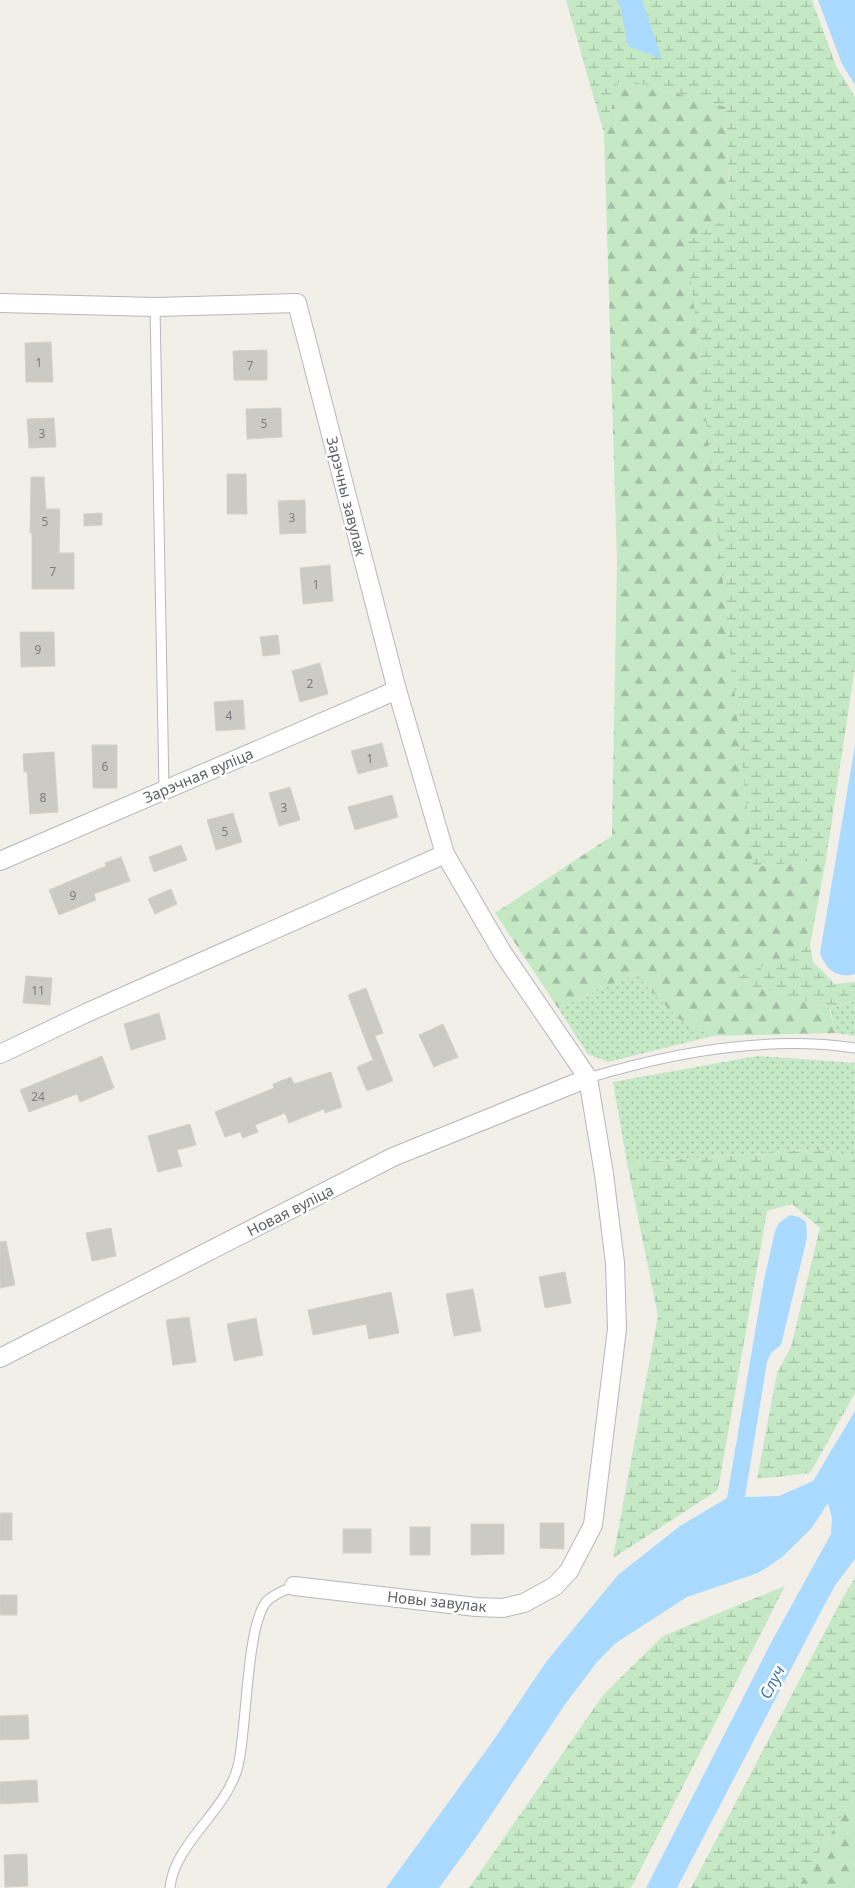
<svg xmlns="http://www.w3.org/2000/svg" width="855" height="1888" viewBox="0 0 855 1888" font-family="'Noto Sans',sans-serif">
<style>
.green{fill:url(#green-dots)}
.forest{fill:url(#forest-firs)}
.wetland{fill:url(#wetland-marsh)}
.water{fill:#aadaff}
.building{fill:#cccac5;stroke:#d6d1c6}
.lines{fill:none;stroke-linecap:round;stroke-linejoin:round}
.service-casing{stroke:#b5b8bc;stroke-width:11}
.minor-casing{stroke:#b5b8bc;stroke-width:20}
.service{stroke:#fff;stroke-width:9}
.minor{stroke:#fff;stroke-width:18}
.labels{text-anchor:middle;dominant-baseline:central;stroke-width:5;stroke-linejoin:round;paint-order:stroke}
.number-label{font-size:12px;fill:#7a7d7f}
.street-label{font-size:15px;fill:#5f6368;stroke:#fff}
.water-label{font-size:16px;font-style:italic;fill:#4174aa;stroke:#fff}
</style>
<defs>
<pattern id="green-dots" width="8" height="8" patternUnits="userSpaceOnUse" patternTransform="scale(1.25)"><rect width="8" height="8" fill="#c5e8c5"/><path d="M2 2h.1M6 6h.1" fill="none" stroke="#a3c0a4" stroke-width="1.8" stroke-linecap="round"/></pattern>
<pattern id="forest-firs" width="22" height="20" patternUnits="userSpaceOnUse" patternTransform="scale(1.25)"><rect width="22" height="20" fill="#c5e8c5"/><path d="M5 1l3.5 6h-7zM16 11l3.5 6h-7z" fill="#a3c0a4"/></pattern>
<pattern id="wetland-marsh" width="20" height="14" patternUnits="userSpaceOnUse" patternTransform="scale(1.25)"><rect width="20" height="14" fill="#c5e8c5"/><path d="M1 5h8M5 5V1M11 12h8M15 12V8" fill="none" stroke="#a3c0a4"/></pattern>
</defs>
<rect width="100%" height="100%" fill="#f1efe8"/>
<!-- green -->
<g class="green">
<path d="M635 974 679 1019 713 1036 608 1062 588 1054 558 1008Z"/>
<path d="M855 1001V1036L836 1033 830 1008Z"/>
<path d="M757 1056 855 1063V1158L818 1149 627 1163 613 1082Z"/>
</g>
<!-- forest -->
<g class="forest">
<path d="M620 78 726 107 753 867 826 859 810 945 732 980 829 1008 836 1033 713 1036 679 1019 635 974 558 1008 495 913 612 836 617 562 604 133Z"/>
<path d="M855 1794V1888H798Z"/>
</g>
<!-- wetland -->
<g class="wetland">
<path d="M566 0H812L836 66 855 97V667L826 859 753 867 687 242 730 216 726 107 620 78 604 133Z"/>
<path d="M810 945 813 962 835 984 855 982V1001L829 1008 731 980Z"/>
<path d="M818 1149 855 1158V1393L810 1473 757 1479 777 1373 791 1347 820 1228 792 1204 767 1211 718 1490 613 1558 658 1316 627 1163Z"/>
<path d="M855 1578V1794L798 1888H691L842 1599Z"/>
<path d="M785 1586 631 1888H469L604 1694 663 1636Z"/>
</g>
<!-- water -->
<g class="water">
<path d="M616 0H642L662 59 628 46 620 5Z"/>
<path d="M818 0H855V85L842 64Z"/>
<path d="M855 745V974C838 979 826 970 820 953Z"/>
<path d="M790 1215 799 1217 806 1222 807 1238 781 1345 771 1353 767 1362 745 1497 779 1496 813 1481 855 1411V1559L836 1584 818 1617 677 1888H646L773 1639 831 1534 832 1518 828 1503 811 1529 781 1558 758 1573 687 1597 616 1643 597 1662 566 1703 476 1837 439 1888H386L493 1741 546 1662 618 1575 680 1526 727 1498 763 1285 775 1231 779 1223Z"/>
</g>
<!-- building -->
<g class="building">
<path d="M51 342 53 382H26L25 343Z"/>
<path d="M267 350V380H234L233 351Z"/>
<path d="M281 408 282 437 247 439 246 409Z"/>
<path d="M54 418 56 447 29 448 27 419Z"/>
<path d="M227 474H246L247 514H227Z"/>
<path d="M31 477H44L46 509H60L59 553H74V589H32V533H30Z"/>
<path d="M305 500 306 533 280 534 278 501Z"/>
<path d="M102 513V525L84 526V514Z"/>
<path d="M330 565 333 601 303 604 300 568Z"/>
<path d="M20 632H54L55 666 21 667Z"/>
<path d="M278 635 280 654 263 656 260 637Z"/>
<path d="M320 663 328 694 300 702 292 671Z"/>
<path d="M243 700 245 729 216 731 214 702Z"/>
<path d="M382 743 388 766 358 774 351 751Z"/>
<path d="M92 745H117V788H93Z"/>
<path d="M54 752 58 812 30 814 27 772H24L23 754Z"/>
<path d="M290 787 300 820 279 826 269 793Z"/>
<path d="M392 795 398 817 355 830 348 807Z"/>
<path d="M233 813 242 842 216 850 207 820Z"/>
<path d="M181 845 187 860 154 872 149 857Z"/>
<path d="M121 857 130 881 94 894 96 900 59 915 49 890 106 866 105 863Z"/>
<path d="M171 889 177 904 155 914 148 899Z"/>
<path d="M26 976 52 978 50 1005 23 1003Z"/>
<path d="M366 988 383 1033 375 1036 393 1081 367 1091 357 1067 373 1060 348 995Z"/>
<path d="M159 1013 166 1039 131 1050 124 1024Z"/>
<path d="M443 1024 458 1057 434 1067 419 1035Z"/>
<path d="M102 1056 114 1088 80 1102 77 1094 29 1112 20 1090Z"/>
<path d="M331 1072 342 1107 325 1113 324 1109 289 1123 285 1113 255 1125 258 1132 243 1138 240 1132 225 1137 215 1112 274 1088 273 1084 291 1077 294 1084Z"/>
<path d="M190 1124 196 1145 177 1150 182 1166 158 1172 148 1136Z"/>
<path d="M111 1228 116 1256 92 1261 86 1233Z"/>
<path d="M6 1241 15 1285 0 1288V1242Z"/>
<path d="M565 1272 571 1303 545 1308 539 1277Z"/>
<path d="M473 1289 481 1331 454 1336 446 1294Z"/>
<path d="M391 1292 399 1333 369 1339 366 1324 313 1335 308 1310Z"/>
<path d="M189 1317 196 1362 173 1365 166 1320Z"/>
<path d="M256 1318 263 1355 234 1361 227 1324Z"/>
<rect x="0" y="1513" width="12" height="27"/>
<path d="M540 1523H564V1549L540 1548Z"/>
<path d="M471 1524H504V1554L471 1555Z"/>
<rect x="410" y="1527" width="20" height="28"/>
<rect x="343" y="1529" width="28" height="24"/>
<rect x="0" y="1595" width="17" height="20"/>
<path d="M28 1715 29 1739 0 1740V1716Z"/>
<path d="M37 1780 38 1802 0 1804V1782Z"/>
<path d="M27 1854 28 1886 5 1887 4 1855Z"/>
</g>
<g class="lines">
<defs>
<g id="service">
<path d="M155 307 164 789"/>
<path d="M588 1078C673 1052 766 1035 855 1048"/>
<path d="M170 1888C174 1843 227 1811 238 1766 247 1731 246 1624 267 1601 274 1594 285 1590 294 1586"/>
</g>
<g id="minor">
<path d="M0 303 155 307 297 303 397 690 445 854 502 952 588 1078 604 1174 615 1263 617 1329 593 1525 569 1571 555 1586 524 1603 503 1608 476 1607 294 1586"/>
<path d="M0 861 397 690"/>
<path d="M0 1054 84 1014 445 854"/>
<path d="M0 1358 393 1157 588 1078"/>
</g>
</defs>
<!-- service casing -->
<use href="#service" class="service-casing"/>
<!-- minor casing -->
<use href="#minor" class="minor-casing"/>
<!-- service -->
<use href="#service" class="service"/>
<!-- minor -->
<use href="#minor" class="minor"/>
</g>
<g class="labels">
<!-- number labels -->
<g class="number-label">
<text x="39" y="362">1</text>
<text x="250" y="365">7</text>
<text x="264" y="423">5</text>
<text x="42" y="433">3</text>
<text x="292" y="517">3</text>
<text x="45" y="521">5</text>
<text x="53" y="571">7</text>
<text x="316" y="584">1</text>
<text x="38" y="649">9</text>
<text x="310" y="683">2</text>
<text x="229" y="715">4</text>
<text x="370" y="758">1</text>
<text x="105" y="766">6</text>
<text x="43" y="797">8</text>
<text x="284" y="807">3</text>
<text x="225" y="831">5</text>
<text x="73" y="895">9</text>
<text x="38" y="990">11</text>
<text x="38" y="1096">24</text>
</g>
<!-- street labels -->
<g class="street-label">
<text transform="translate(347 496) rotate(76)">Зарэчны завулак</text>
<text transform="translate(198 775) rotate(-23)">Зарэчная вуліца</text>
<text transform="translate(290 1210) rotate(-27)">Новая вуліца</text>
<text transform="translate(437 1601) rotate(6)">Новы завулак</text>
</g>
<!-- water labels -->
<g class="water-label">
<text transform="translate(772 1682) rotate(-62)">Случ</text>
</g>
</g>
</svg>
